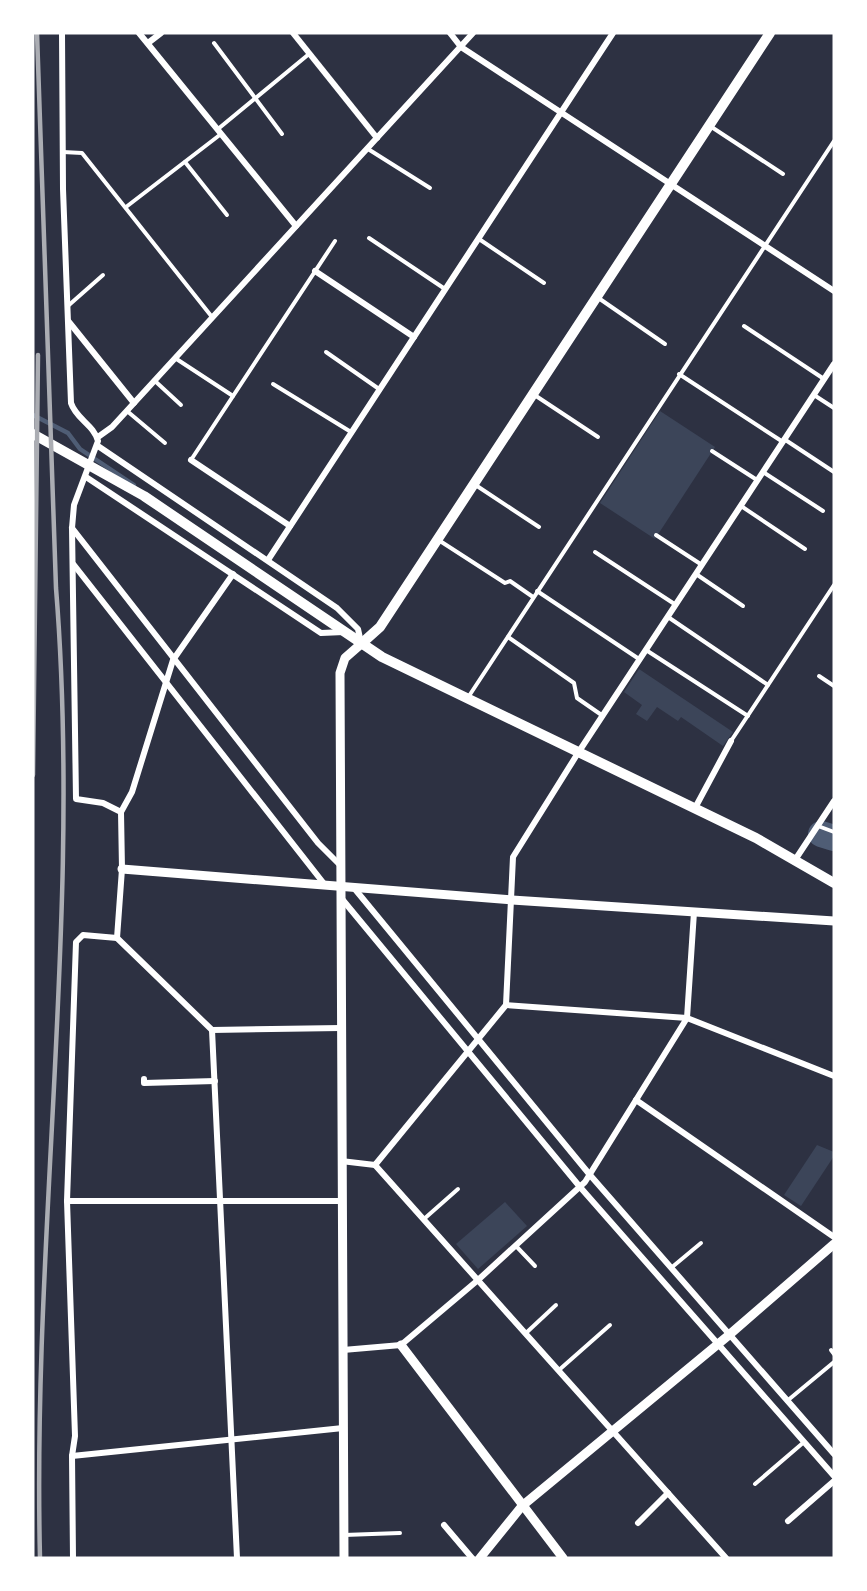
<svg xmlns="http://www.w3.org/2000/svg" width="867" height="1591" viewBox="0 0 867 1591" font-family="'IBM Plex Sans',sans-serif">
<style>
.green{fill:#3c4559}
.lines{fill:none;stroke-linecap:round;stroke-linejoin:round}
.stream{stroke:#4f5d75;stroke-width:4.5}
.river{stroke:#4f5d75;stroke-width:26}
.service{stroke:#fff;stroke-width:4}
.minor{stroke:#fff;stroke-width:6}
.tertiary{stroke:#fff;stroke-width:9}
.secondary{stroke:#fff;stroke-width:10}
.rail{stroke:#abadb3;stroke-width:4.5}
</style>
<rect width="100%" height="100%" fill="#2d3142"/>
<!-- green -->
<g class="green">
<path d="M660 411 715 447 655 539 600 503Z"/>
<path d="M639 669 733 732 723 746 681 717 678 721 657 707 647 721 636 714 642 705 624 692Z"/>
<path d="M817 1145 834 1152V1156L801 1206 784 1195Z"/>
<path d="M505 1202 527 1226 478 1269 456 1244Z"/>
</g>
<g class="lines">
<!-- stream -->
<path class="stream" d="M33 415 68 433 80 449 134 485"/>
<!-- river -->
<path class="river" d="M821 834 834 838"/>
<!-- service -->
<g class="service">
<path d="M214 43 282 134"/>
<path d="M710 126 783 174"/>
<path d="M218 129 309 54"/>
<path d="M368 149 430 188"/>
<path d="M63 152 82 153 212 317"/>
<path d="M185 162 227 215"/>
<path d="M126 207 221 134"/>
<path d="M369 238 445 289"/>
<path d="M479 239 544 283"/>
<path d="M597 297 665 344"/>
<path d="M69 305 103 275"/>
<path d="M744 326 824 379"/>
<path d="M326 352 379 389"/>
<path d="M175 358 233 396"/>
<path d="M679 374 783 442"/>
<path d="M155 381 181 405"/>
<path d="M273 384 351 432"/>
<path d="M533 394 598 437"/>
<path d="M814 395 834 408"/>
<path d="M127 411 165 443"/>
<path d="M784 439 834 472"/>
<path d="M712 451 757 480"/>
<path d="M191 460 335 241"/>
<path d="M763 472 823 511"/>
<path d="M474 484 539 527"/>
<path d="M741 506 805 549"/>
<path d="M656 535 702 565"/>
<path d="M440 541 505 583 510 581 533 597"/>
<path d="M595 552 676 605"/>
<path d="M696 574 743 606"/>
<path d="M537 591 639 659"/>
<path d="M668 617 768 685"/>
<path d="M508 637 574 683 577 698 603 716"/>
<path d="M646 650 748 716"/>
<path d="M819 676 834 686"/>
<path d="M469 696 834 141"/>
<path d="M731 741 834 585"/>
<path d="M818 826 834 832"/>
<path d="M424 1219 458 1189"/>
<path d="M516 1246 535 1266"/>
<path d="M671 1268 701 1243"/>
<path d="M526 1333 556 1305"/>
<path d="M831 1350 834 1354"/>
<path d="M559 1370 610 1325"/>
<path d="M787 1401 834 1362"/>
<path d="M755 1484 804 1442"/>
<path d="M344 1535 400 1533"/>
</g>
<!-- minor -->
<g class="minor">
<path d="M62 33 63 189 71 403C76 419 94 425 98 441L74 505 72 528 76 799 103 803 121 812 122 869 117 938 83 935 76 942 67 1201 75 1436 72 1456 73 1558"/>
<path d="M139 33 296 226"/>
<path d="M293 33 377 138"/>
<path d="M450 33 461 47 834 291"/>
<path d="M148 43 161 33"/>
<path d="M315 271 414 337"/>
<path d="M69 322 134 403"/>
<path d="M98 437 112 427 473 33"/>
<path d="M98 446 337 608 358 629 361 643"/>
<path d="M191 460 290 526"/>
<path d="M86 477 321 633 344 632"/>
<path d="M72 528 318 843 341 866"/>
<path d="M268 560 613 33"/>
<path d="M74 565 325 885"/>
<path d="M695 808 731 741"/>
<path d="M121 812 132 792 173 660 233 574"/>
<path d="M795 860 834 801"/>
<path d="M354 888 590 1175 834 1454"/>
<path d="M342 899 580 1187 834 1476"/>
<path d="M117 938 212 1030 237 1558"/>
<path d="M506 1005 687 1018 834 1076"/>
<path d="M212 1030 341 1028"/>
<path d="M144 1079V1083L215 1081"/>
<path d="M636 1100 834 1237"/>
<path d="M341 1161 375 1165 506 1005 513 857 578 753 834 364"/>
<path d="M375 1165 726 1558"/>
<path d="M67 1201H342"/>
<path d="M343 1350 401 1345 478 1280 585 1182 687 1018 694 912"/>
<path d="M72 1456 343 1428"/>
<path d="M788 1521 834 1481"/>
<path d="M638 1523 668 1493"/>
<path d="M444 1525 472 1558"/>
</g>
<!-- tertiary -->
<g class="tertiary">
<path d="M122 869 512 900 834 921"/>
<path d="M401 1345 563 1558"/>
<path d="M344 1558 340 673 345 658 361 644"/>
<path d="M480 1558 522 1506 729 1335 834 1244"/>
</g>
<!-- secondary -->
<g class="secondary">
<path d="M33 434 144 496 382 657 756 838 834 883"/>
<path d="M361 644 380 627 770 33"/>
</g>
<!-- rail -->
<g class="rail">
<path d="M37 33 56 588C82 911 32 1235 40 1558"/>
<path d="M33 775 38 355"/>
</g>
</g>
<!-- border -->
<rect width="867" height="1591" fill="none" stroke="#ffffff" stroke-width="69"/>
</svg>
